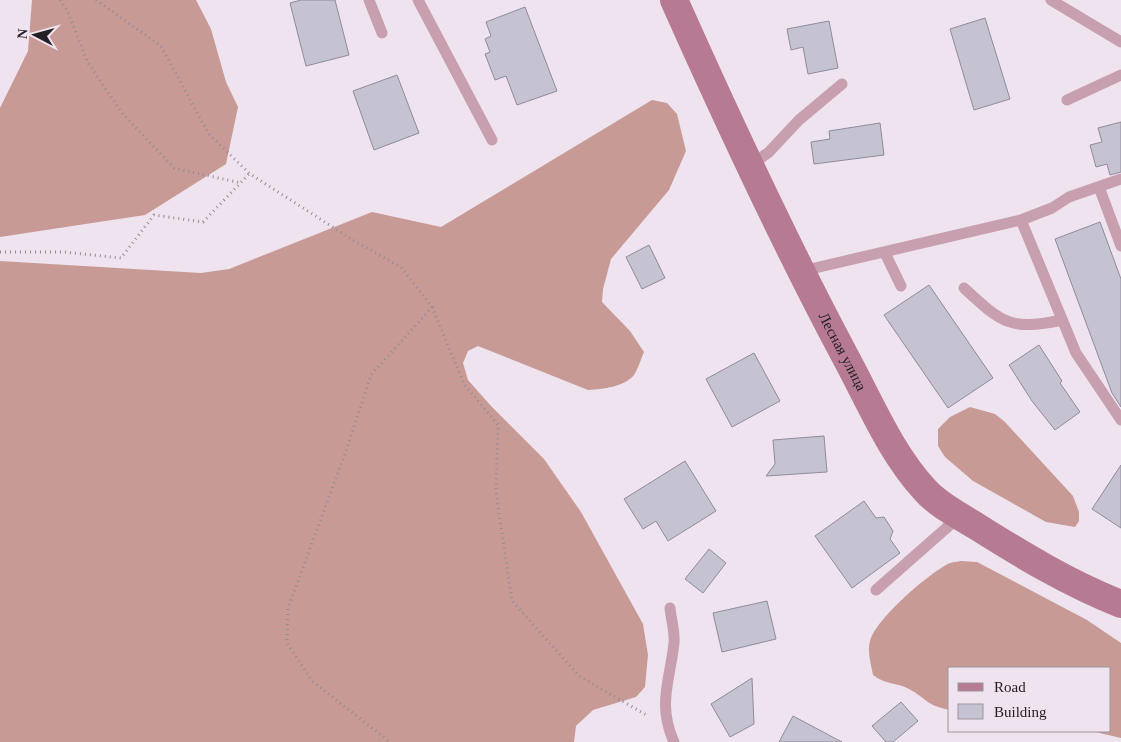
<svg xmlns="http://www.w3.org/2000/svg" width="1121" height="742" viewBox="0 0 1121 742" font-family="Georgia,serif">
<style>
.forest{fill:#c89a96}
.building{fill:#c5c2d1;stroke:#8f8b9a}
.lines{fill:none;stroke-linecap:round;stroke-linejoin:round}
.path{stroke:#948b94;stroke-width:3;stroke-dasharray:1 4;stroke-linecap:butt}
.lane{stroke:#c89fae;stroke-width:11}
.secondary{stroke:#b67b92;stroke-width:28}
.labels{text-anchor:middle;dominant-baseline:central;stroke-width:4;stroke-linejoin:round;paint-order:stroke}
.street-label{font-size:15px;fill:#252025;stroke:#efe3ef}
</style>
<rect width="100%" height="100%" fill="#efe3ef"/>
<!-- forest -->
<g class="forest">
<path d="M32 0H196L211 29 226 82 238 107 226 164 145 215 0 237V108L28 51Z"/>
<path d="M652 100 667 103 677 114 686 151 669 190 611 259 603 289 602 302 630 331 644 352C641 359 638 369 634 375 624 387 603 389 588 390L478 346 468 351 463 363 468 380 491 406 544 459 581 512 643 624 648 655 645 687 636 697 593 710 576 726 574 742H0V261L201 273 229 269 372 212 441 227Z"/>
<path d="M970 407 995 414 1005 422 1073 496 1079 512V521L1075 527 1046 522 973 481 945 457 938 446V429L950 417Z"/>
<path d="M961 561 977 562 1087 620 1121 643V738L1091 731H1110V668H950V710C927 706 926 698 909 689 896 682 886 685 873 675 871 664 867 651 870 641 876 619 926 576 946 565 950 562 956 562 961 561Z"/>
</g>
<!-- building -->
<g class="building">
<path d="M301 0H335L349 55 306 66 290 3Z"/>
<path d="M525 7 557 91 517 105 506 76 495 80 485 54 490 52 485 39 491 36 486 22Z"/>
<path d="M985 18 1010 99 974 110 950 29Z"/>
<path d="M829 21 838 68 808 74 803 47 791 50 787 29Z"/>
<path d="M397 75 419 133 374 150 353 91Z"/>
<path d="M1121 122V172L1110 175 1107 164 1096 167 1090 145 1102 142 1098 128Z"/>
<path d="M880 123 884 155 814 164 811 142 830 139 829 131Z"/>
<path d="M1100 222 1121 279V407L1112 393 1055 239Z"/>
<path d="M649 245 665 278 642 289 626 257Z"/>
<path d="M929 285 993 378 948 408 884 315Z"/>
<path d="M1039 345 1062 381 1060 383 1080 412 1055 430 1032 401 1009 365Z"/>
<path d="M754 353 780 401 732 427 706 379Z"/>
<path d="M824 436 827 472 766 476 775 464 773 440Z"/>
<path d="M685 461 716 511 668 541 656 521 643 529 624 499Z"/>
<path d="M1121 465V528L1092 509Z"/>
<path d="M864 501 876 518 884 517 893 531 890 539 900 553 852 588 815 536Z"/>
<path d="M709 549 726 563 703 593 685 579Z"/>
<path d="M767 601 776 639 722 652 713 613Z"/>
<path d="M752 678 754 724 730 737 711 704Z"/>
<path d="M901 702 918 721 893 742H886L872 726Z"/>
<path d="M793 716 842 742H779Z"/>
</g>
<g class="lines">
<!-- path -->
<g class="path">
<path d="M60 0 67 10 88 63 122 113 174 168 241 183"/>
<path d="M96 0 161 46 208 133 250 174 356 242 401 267 432 307 371 375 345 454 288 608 287 643 312 681 390 742"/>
<path d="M0 252H64L121 258 154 215 203 222 249 174"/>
<path d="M432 307 464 384 498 425 496 492 512 601 579 676 648 716"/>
</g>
<!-- lane -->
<g class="lane">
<path d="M369 0 382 33"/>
<path d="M418 0 492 140"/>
<path d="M1051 0 1121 42"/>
<path d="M1067 100 1121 75"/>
<path d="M750 166 769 152 799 120 842 84"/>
<path d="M1099 187 1121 246"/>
<path d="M1021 220 1076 353 1121 420"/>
<path d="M885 253 901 286"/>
<path d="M802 271 1021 220 1052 208 1069 197 1121 179"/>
<path d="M964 288C1002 323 1010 331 1062 320"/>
<path d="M876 590 960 516"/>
<path d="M670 608C671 619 675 631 674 643 670 681 657 704 674 742"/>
</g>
<!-- secondary -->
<path class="secondary" id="s1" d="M674 0C728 121 783 240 845 356 870 402 890 452 925 490 938 505 960 516 976 526 1022 555 1070 584 1121 604"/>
</g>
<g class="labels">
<!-- street labels -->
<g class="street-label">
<text stroke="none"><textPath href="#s1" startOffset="390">Лесная улица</textPath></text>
</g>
</g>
<!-- legend -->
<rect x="948" y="667" width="162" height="65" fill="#efe3ef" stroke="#9e959e"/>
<rect x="958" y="683" width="25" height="8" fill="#b67b92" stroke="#9e959e"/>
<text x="994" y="692" font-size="15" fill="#252025">Road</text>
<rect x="958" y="704" width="25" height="15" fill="#c5c2d1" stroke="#9e959e"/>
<text x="994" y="717" font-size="15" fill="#252025">Building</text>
<!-- north arrow -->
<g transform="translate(35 35) rotate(276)" stroke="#efe3ef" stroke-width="4" paint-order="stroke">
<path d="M0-4L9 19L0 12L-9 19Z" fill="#252025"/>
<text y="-8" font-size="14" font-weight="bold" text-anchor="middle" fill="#252025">N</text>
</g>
</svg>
